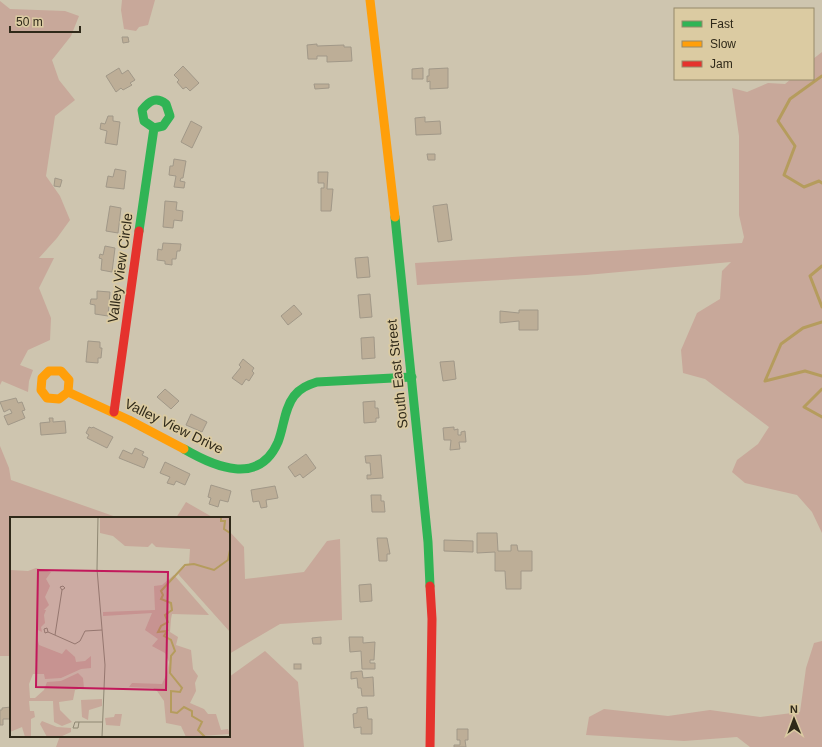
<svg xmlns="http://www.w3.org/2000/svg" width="822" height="747" viewBox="0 0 822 747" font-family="Arial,sans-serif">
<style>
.green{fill:#c8a89a}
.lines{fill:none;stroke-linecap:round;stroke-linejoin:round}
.stream{stroke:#b59c5d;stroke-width:3}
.building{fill:#bdae97;stroke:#a19888}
.fast{stroke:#30b455;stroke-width:9}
.slow{stroke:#ff9f0a;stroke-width:9}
.jam{stroke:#e5322d;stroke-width:9}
.labels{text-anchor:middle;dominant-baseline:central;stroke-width:3.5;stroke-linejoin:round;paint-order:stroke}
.street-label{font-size:14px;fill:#2f2919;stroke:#dbcba2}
.inset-river{fill:none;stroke:#b59c5d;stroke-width:2}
.inset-road{fill:none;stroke:#8e8773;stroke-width:1}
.view{fill:#c2185b;fill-opacity:0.15;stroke:#c2185b;stroke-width:2}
.inset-edge{fill:none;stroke:#2f2919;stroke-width:2}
</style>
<rect width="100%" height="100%" fill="#cec5af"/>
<!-- green -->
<g class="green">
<path d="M122 0H155L148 25 139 27 136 31 124 29 121 10Z"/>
<path d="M0 1 10 9 65 11 79 16 71 36 52 60 59 80 75 100 55 116 46 176 60 196 70 220 57 238 39 258H54L39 288 51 318 50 340 28 350 20 365 33 370 29 381 28 392 2 381 0 385Z"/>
<path d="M822 52V533L812 512 797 495 745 483 732 472 737 460 758 444 769 427 705 379 683 373 681 350 697 313 720 299 722 271 731 262 586 275 417 285 415 263 742 243 744 237 739 215V136L732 88 747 92 768 83 785 84 791 79H813V59Z"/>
<path d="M0 446 9 468 11 480 119 518H11V656H0Z"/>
<path d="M186 502 214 518H176Z"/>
<path d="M229 531 244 547 245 579 304 572 327 541 340 539 342 620 280 624 229 654Z"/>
<path d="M822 641V747H750L737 737 684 741 586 735 589 717 604 709 668 716 710 710 760 717 800 712 806 668 814 643Z"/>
<path d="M265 651 298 682 304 747H56L60 736H229V677Z"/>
</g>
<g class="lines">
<!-- stream -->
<g class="stream">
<path d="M822 76 790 99 778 121 795 146 784 175 804 187 819 181 822 183"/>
<path d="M822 266 810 276 822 307"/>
<path d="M822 322 803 328 781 344 765 381 805 371 822 376"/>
<path d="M822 389 804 407 822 417"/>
</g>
</g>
<!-- building -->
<g class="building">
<path d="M122 37H128L129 42 123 43Z"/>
<path d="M317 44V46L344 45V47H351L352 61 327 62V56H317V59H308L307 45Z"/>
<path d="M183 66 199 83 190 91 186 87 183 89 177 82 179 80 174 75Z"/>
<path d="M119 68 122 74 128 70 135 80 130 83 132 85 123 90 121 88 116 92 106 76Z"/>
<path d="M423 68V79H412V69Z"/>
<path d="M448 68V88L430 89V81L427 82V76H429V69Z"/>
<path d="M314 84H329V88L315 89Z"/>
<path d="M108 116H113V121L120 122 117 145 105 143 107 131 100 129 101 123 105 124Z"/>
<path d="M425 117V122L440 121 441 134 416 135 415 118Z"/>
<path d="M191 121 202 127 192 148 181 142Z"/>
<path d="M427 154H435V160H428Z"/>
<path d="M174 159 186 161 183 178H181L180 181 185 182 184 188 174 187 176 176 169 175 170 166H173Z"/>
<path d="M115 169 126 171 124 189 106 187 108 176 113 177Z"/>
<path d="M318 172H328L327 189H333L331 211H321V188H324V183H318Z"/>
<path d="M55 178 62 180 60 187 54 186Z"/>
<path d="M165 201 177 202 176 210 183 211 182 221 174 220 173 228 163 227Z"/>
<path d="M447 204 452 240 438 242 433 206Z"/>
<path d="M110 206 121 208 118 233 106 231Z"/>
<path d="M163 243 181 244 180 251H177L176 259H172V265L165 264V261L157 260 158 249 162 250Z"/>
<path d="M105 246 115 248 112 272 101 270 102 259 99 258 100 254 103 255Z"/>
<path d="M368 257 370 277 357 278 355 258Z"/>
<path d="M97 291 110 292 108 316 95 314V305L90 304 91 299H97Z"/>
<path d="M370 294 372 317 360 318 358 295Z"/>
<path d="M294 305 302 314 288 325 281 316Z"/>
<path d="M519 310H538V330H519V321L500 323V311L519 313Z"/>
<path d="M374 337 375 358 362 359 361 338Z"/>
<path d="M88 341 100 342V348H102L101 358H98V363L86 362Z"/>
<path d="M243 359 254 368 252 371 254 373 249 381 246 379 242 385 232 378 241 367 239 365Z"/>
<path d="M454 361 456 379 443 381 440 362Z"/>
<path d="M165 389 179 401 171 409 157 397Z"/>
<path d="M16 398 18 403 22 402 25 410 22 411 25 418 8 425 4 416 12 413 10 409 4 412 0 402Z"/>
<path d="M375 401V408H378L379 418H376V422L364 423 363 402Z"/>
<path d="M191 414 207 422 202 432 186 425Z"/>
<path d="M49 418H53V422L65 421 66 433 41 435 40 423 50 422Z"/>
<path d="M89 427 92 428 93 427 113 437 107 448 87 438 89 435 86 433Z"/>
<path d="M454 427V430L458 429V435H461V432L465 431 466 442H459L460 449 450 450 451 440H444L443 428Z"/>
<path d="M135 448 144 452 142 455 148 458 144 468 119 458 123 450 132 454Z"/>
<path d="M306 454 316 468 303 478 300 474 295 477 288 467Z"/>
<path d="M381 455 383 478 367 479V475H371L370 463H366L365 456Z"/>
<path d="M165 462 190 474 185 485 176 481 174 485 167 483 170 477 160 473Z"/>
<path d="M211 485 231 491 228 502 220 500 218 507 209 504 211 498 208 497Z"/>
<path d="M275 486 278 498 266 500 267 507 261 508 259 501 253 502 251 490Z"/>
<path d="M371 495H381V501H384L385 512H372Z"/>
<path d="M477 533H497L498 551H511V545H517L518 551H532V571H521V589H506L505 571H495V552L477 553Z"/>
<path d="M377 538H387L390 554H387V561H379Z"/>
<path d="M444 540 473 541V552L444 551Z"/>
<path d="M371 584 372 601 360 602 359 585Z"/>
<path d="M321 637V644H313L312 638Z"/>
<path d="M349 637H363V643L375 642 374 660H370V663H375V669H362L361 651 350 652Z"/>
<rect x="294" y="664" width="7" height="5"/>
<path d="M362 671 363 678 373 677 374 696H362L361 688H358L357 678 351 679V672Z"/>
<path d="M11 707V719H3V725H0V710H2V708Z"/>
<path d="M367 707 368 719H372V734H361V727L354 728 353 714 357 713V708Z"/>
<path d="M457 729H468V740H465L466 747H454V745H460V740H457Z"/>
</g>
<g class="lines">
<!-- fast -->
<g class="fast">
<path d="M395 217 428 542 430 586"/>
<path d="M139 231 154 128 163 126 170 116 166 104C156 96 149 101 142 110L144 121 154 128"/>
<path d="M184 449C215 467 259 486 278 442 284 427 284 409 294 396 300 388 308 385 317 382L412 377"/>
</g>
<!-- slow -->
<g class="slow">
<path d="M370 0 395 217"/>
<path d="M68 392 59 399 47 398 41 390 42 378 49 371H61L69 380 68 392 129 420 184 449"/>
</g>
<!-- jam -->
<g class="jam">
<path d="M114 412 139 231"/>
<path d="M430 747 432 619 430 586"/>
</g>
</g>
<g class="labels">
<!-- street labels -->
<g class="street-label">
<text transform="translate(120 268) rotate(-82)">Valley View Circle</text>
<text transform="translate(397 374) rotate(-96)">South East Street</text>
<text transform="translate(174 426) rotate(26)">Valley View Drive</text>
</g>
</g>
<!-- overview -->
<g transform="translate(10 517)">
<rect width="220" height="220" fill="#cec5af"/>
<path d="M90 0H220V115L169 58 168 55 179 47 180 32 146 30 142 26 138 30 115 29 103 19 90 16ZM26 51 41 55 36 62 40 69 35 80 39 88 34 93H36L34 98 35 106 31 110 32 115 28 113 26 116 29 128 52 137 56 132 65 140 66 145 75 144 81 139V151L71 152 51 161 35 162 34 157H23L19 167 20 181H25L34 173 37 165 51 164 68 156 73 161 74 171 65 173 63 183 49 185 50 193 62 205 52 209 44 205 43 184H19L20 194H24L25 200 21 202V220H15L12 210 0 215V53L18 54ZM164 58 199 98 162 97 161 102 160 115 168 120 166 128 181 133 183 152 188 159 185 166 186 174 180 186 194 192 198 197H206L211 213 218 212 220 217 176 220 171 209 156 206 154 184 147 174 143 171 119 170 122 166 152 167 157 156 159 145 155 136 142 129 148 122 135 113 142 96 93 99V95L145 93 144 69 152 68ZM92 182V189L79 193 78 203 72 200 71 183ZM105 197H112L110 209 96 208 95 201 104 200ZM32 204 47 210 61 211V215L50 220H37L30 207Z" fill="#c8a89a"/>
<path class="inset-river" d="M211 0V4H215L214 12 220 16M195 220 188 213 192 205 182 199V194L174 190 167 196 161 195V174L170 175 172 171 160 156 161 139 165 134 161 123 154 119 157 114 148 115 151 109 158 105 155 98 162 93 161 86 151 82 153 78 151 74 175 48 184 47 204 53 218 43 220 33"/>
<path class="inset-road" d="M88 0 87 52 95 148 92 220M38 115 35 116 34 112 37 111 38 115 65 127 70 124 75 114 92 113M45 118 52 73 55 71 53 69 50 70 52 73M69 205 68 211H63L65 205H93"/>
<path class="view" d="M28 53 158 55 156 173 26 170Z"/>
<rect width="220" height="220" class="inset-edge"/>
</g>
<!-- legend -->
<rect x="674" y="8" width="140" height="72" fill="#dbcba2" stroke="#968a6b"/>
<rect x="682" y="21" width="20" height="6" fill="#30b455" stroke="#968a6b"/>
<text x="710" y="28" font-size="12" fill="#2f2919">Fast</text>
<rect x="682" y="41" width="20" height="6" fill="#ff9f0a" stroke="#968a6b"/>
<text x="710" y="48" font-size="12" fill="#2f2919">Slow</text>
<rect x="682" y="61" width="20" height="6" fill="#e5322d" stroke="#968a6b"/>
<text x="710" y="68" font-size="12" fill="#2f2919">Jam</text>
<!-- north arrow -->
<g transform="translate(794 719) rotate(359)" stroke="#dbcba2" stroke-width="3" paint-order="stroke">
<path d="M0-3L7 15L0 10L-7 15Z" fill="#2f2919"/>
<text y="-6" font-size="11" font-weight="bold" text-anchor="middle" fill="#2f2919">N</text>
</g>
<!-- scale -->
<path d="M10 26v6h70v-6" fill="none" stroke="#2f2919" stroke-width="2"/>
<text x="16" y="26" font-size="12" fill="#2f2919" stroke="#dbcba2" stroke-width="3" paint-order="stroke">50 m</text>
</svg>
